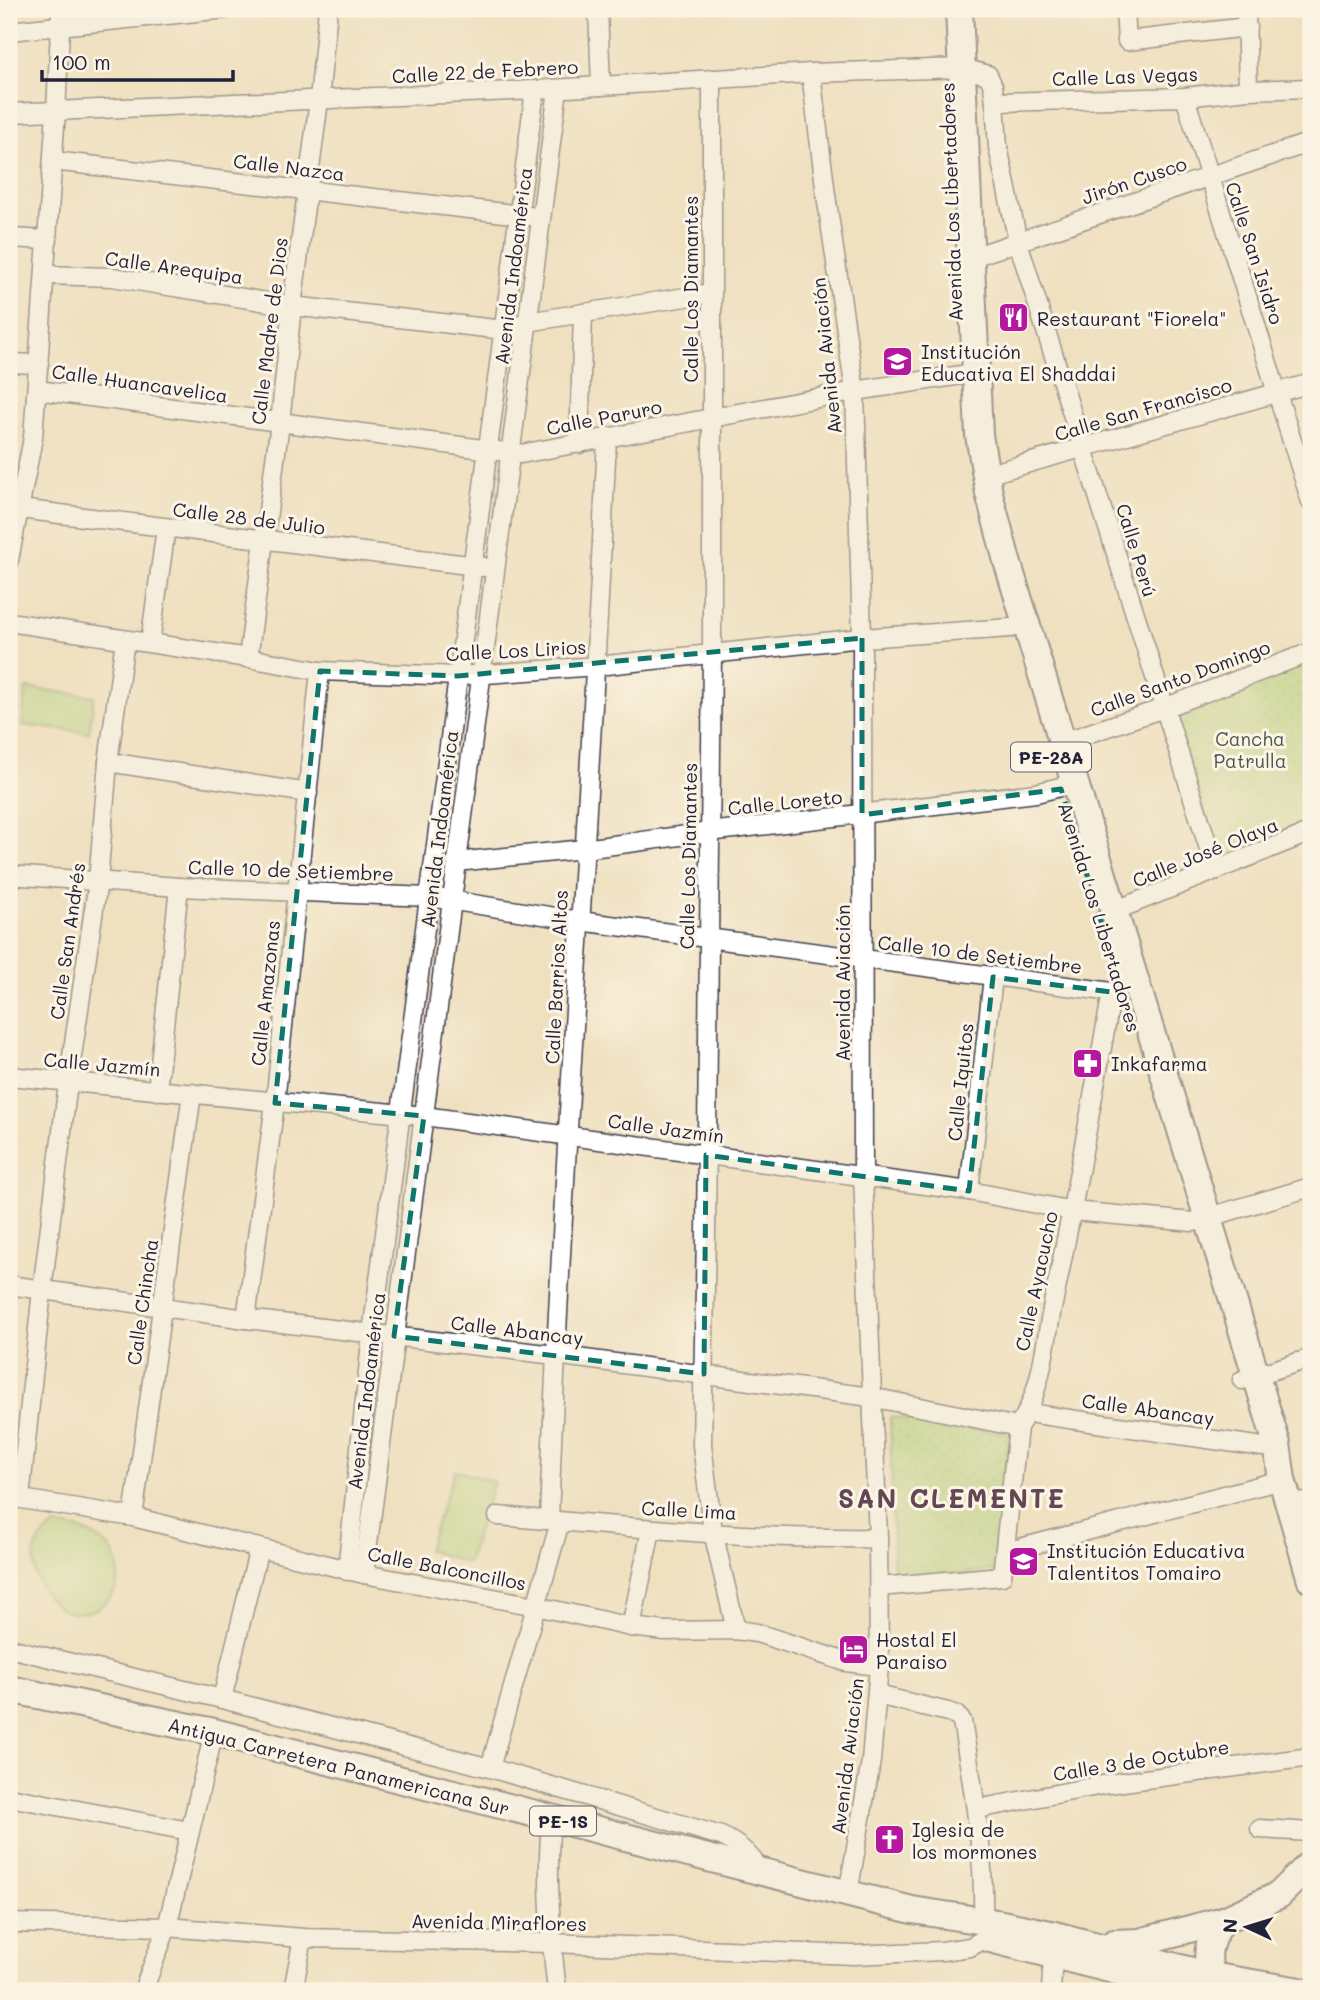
<svg xmlns="http://www.w3.org/2000/svg" width="1320" height="2000" viewBox="0 0 1320 2000" font-family="Mali,sans-serif">
<style>
.park{fill:url(#park-dots);stroke:#667a5c;stroke-width:2}
.pitch{fill:#abd37d;stroke:#667a5c;stroke-width:2}
.lines{fill:none;stroke-linecap:round;stroke-linejoin:round}
.minor-casing{stroke:#413e4f;stroke-width:21}
.highway-casing{stroke:#413e4f;stroke-width:30}
.minor{stroke:#fff;stroke-width:18}
.highway{stroke:#fff;stroke-width:26}
.marked{fill:none;stroke:#0f766e;stroke-width:5;stroke-dasharray:14 9;stroke-linejoin:round}
.labels{text-anchor:middle;dominant-baseline:central;stroke-width:6;stroke-linejoin:round;paint-order:stroke}
.shield{fill:#fcf5e5;stroke:#63616e;stroke-width:2}
.shield-label{font-size:18px;font-weight:bold;fill:#22223b}
.street-label{font-size:19px;fill:#22223b;stroke:#fcf5e5}
.poi-label{font-size:19px;fill:#22223b;stroke:#fcf5e5;text-anchor:start}
.park-label{font-size:19px;fill:#4b574f;stroke:#fcf5e5}
.district-label{font-size:26px;font-weight:bold;letter-spacing:2px;fill:#644754;stroke:#fcf5e5}
</style>
<defs>
<pattern id="park-dots" width="8" height="8" patternUnits="userSpaceOnUse" patternTransform="scale(1.75)"><rect width="8" height="8" fill="#abd37d"/><path d="M2 2h.1M6 6h.1" fill="none" stroke="#93b56d" stroke-width="1.8" stroke-linecap="round"/></pattern>
</defs>
<rect width="100%" height="100%" fill="#fcf5e5"/>
<filter id="ink" filterUnits="userSpaceOnUse"><feTurbulence type="fractalNoise" baseFrequency=".0143" numOctaves="2"/><feDisplacementMap in="SourceGraphic" scale="14" xChannelSelector="R" yChannelSelector="G"/><feConvolveMatrix kernelMatrix="1 2 1 2 8 2 1 2 1" color-interpolation-filters="sRGB"/></filter>
<filter id="wash" filterUnits="userSpaceOnUse"><feTurbulence type="fractalNoise" baseFrequency=".00686" numOctaves="4" result="noise"/><feDisplacementMap in="SourceGraphic" scale="28" xChannelSelector="R" yChannelSelector="G"/><feGaussianBlur stdDeviation="1.57" result="paint"/><feColorMatrix in="noise" values="0 0 0 0 0 0 0 0 0 0 0 0 0 0 0 0 0 1.4 0 .05"/><feComposite in="paint" operator="in"/></filter>
<g filter="url(#wash)">
<rect width="100%" height="100%" fill="#efe0c0"/>
<!-- park -->
<g class="park">
<path d="M1311 660V823L1221 860 1173 712Z"/>
<path d="M890 1417 1009 1434 996 1570 894 1581Z"/>
</g>
<!-- pitch -->
<g class="pitch">
<path d="M26 688 94 696 89 733 22 725Z"/>
<path d="M455 1470 494 1482 467 1563 427 1550Z"/>
<path d="M55 1526C84 1527 121 1542 118 1576 118 1583 116 1591 111 1596 66 1650 0 1561 55 1526Z"/>
</g>
</g>
<g filter="url(#ink)">
<g class="lines">
<defs>
<g id="minor">
<path d="M598 9 601 86"/>
<path d="M1125 9 1127 41 1247 27"/>
<path d="M1246 9 1248 90"/>
<path d="M9 31 226 9"/>
<path d="M811 73 826 195 855 391 862 638 863 1177 878 1538 879 1666 871 1761 848 1894"/>
<path d="M712 79V653L706 1233 702 1445 713 1532 736 1630"/>
<path d="M1185 97 1311 502"/>
<path d="M995 102 998 147 1018 242 1216 871"/>
<path d="M9 113 535 90 811 73 962 68 988 75 993 86 995 102 1185 97 1248 90 1311 88"/>
<path d="M53 161 530 216"/>
<path d="M9 238 48 240"/>
<path d="M970 258 1311 142"/>
<path d="M45 275 112 277 292 306 504 330 527 322 711 293"/>
<path d="M9 363 39 364"/>
<path d="M37 390 521 454 855 391 975 373"/>
<path d="M579 444 583 313"/>
<path d="M986 475 1311 383"/>
<path d="M20 509 484 567"/>
<path d="M9 560 33 438 56 112 61 9"/>
<path d="M9 622 248 658 320 671 458 676 597 666 862 638 1011 628 1026 624"/>
<path d="M150 643 166 528"/>
<path d="M248 658 280 423 292 306 319 100 328 9"/>
<path d="M1063 742 1164 708 1311 652"/>
<path d="M108 762 308 793"/>
<path d="M456 862 584 849 709 832 1036 793 1076 783"/>
<path d="M9 875 179 887 430 897 580 921 1112 992"/>
<path d="M1114 911 1311 832"/>
<path d="M9 1076 424 1116 969 1191 1073 1211 1193 1222 1311 1187"/>
<path d="M157 1091 179 887"/>
<path d="M969 1191 993 977"/>
<path d="M9 1285 246 1319 555 1355 871 1397 1018 1427"/>
<path d="M246 1319 275 1103 320 671"/>
<path d="M1242 1380 1311 1358"/>
<path d="M1028 1413 1263 1447"/>
<path d="M9 1497 133 1517 364 1574 536 1606 631 1627 664 1631 736 1630 757 1633 846 1662 879 1666"/>
<path d="M20 1498 42 1290 68 1083 98 882 108 762 125 640"/>
<path d="M1288 1503 1311 1502"/>
<path d="M498 1516C624 1526 751 1540 878 1538"/>
<path d="M133 1517 192 1093"/>
<path d="M549 1520C562 1159 591 798 607 437"/>
<path d="M1005 1552 1282 1480"/>
<path d="M347 1571 372 1333 535 90"/>
<path d="M364 1574 558 89"/>
<path d="M879 1587 1002 1576 1018 1427C1042 1393 1045 1343 1053 1304 1075 1200 1093 1096 1112 992"/>
<path d="M631 1627 651 1530"/>
<path d="M9 1648 222 1699 490 1768 721 1836C739 1844 750 1855 761 1871"/>
<path d="M877 1695 948 1712 956 1715 962 1721C973 1788 985 1853 983 1921"/>
<path d="M222 1699 259 1548"/>
<path d="M490 1768 560 1522"/>
<path d="M9 1797 189 1831"/>
<path d="M977 1809 1108 1784 1311 1757"/>
<path d="M551 1818C546 1876 550 1933 557 1991"/>
<path d="M1260 1829 1311 1832"/>
<path d="M9 1923 167 1927 303 1938 551 1943 854 1955 942 1951 970 1947 986 1938"/>
<path d="M143 1991 167 1927 214 1732"/>
<path d="M293 1991 303 1938"/>
<path d="M1051 1991 1053 1955"/>
</g>
<g id="highway">
<path d="M959 9 979 435 989 493 1007 561 1277 1444 1282 1480 1311 1580"/>
<path d="M9 1689 214 1732 912 1910 997 1923 1055 1935 1211 1976 1300 1991"/>
<path d="M990 1939 1196 1991"/>
<path d="M1114 1943 1139 1942 1224 1920 1279 1895 1311 1863"/>
<path d="M1218 1989C1204 1964 1204 1942 1224 1920"/>
</g>
</defs>
<!-- minor casing -->
<use href="#minor" class="minor-casing"/>
<!-- highway casing -->
<use href="#highway" class="highway-casing"/>
<!-- minor -->
<use href="#minor" class="minor"/>
<!-- highway -->
<use href="#highway" class="highway"/>
</g>
</g>
<!-- marked area -->
<path d="M0 0H1320V2000H0ZM862 638V815L1061 789 1121 988 1112 992 993 977 969 1191 706 1155 704 1374 394 1336 424 1116 275 1103 320 671 458 676Z" fill="#efe0c0" fill-opacity=".55" fill-rule="evenodd"/>
<path class="marked" d="M862 638V815L1061 789 1121 988 1112 992 993 977 969 1191 706 1155 704 1374 394 1336 424 1116 275 1103 320 671 458 676Z"/>
<!-- icons -->
<defs>
<symbol id="restaurant-square" viewBox="-11 -11 22 22"><rect x="-9" y="-9" width="18" height="18" rx="4" fill="#b5179e" stroke="#fcf5e5"/><path d="M-5-6h1v4h1v-4h1v4h1v-4h1v5L-1.5 .5V6h-2V.5L-5-1ZM5-6V6H3V1.5H1.5Q1.5-4 5-6Z" fill="#fff"/></symbol>
<symbol id="school-square" viewBox="-11 -11 22 22"><rect x="-9" y="-9" width="18" height="18" rx="4" fill="#b5179e" stroke="#fcf5e5"/><path d="M0-5L7-2L0 1L-7-2ZM-4 1L0 2.5L4 1V4Q0 6-4 4Z" fill="#fff"/></symbol>
<symbol id="pharmacy-square" viewBox="-11 -11 22 22"><rect x="-9" y="-9" width="18" height="18" rx="4" fill="#b5179e" stroke="#fcf5e5"/><path d="M-2-6h4v4h4v4h-4v4h-4v-4h-4v-4h4Z" fill="#fff"/></symbol>
<symbol id="hotel-square" viewBox="-11 -11 22 22"><rect x="-9" y="-9" width="18" height="18" rx="4" fill="#b5179e" stroke="#fcf5e5"/><path d="M-6-4.5h1.5V1H6V5H4.5V3h-9V5H-6ZM-4 0a1.8 1.8 0 1 1 3.6 0ZM.5 0V-2.5h3Q6-2.5 6 0Z" fill="#fff"/></symbol>
<symbol id="church-square" viewBox="-11 -11 22 22"><rect x="-9" y="-9" width="18" height="18" rx="4" fill="#b5179e" stroke="#fcf5e5"/><path d="M-1.2-6h2.4v3.5h3.3v2.4h-3.3V6h-2.4V-.1h-3.3v-2.4h3.3Z" fill="#fff"/></symbol>
</defs>
<g fill-rule="evenodd">
<use href="#restaurant-square" x="996" y="300" width="35" height="35"/>
<use href="#school-square" x="880" y="344" width="35" height="35"/>
<use href="#pharmacy-square" x="1070" y="1046" width="35" height="35"/>
<use href="#school-square" x="1006" y="1544" width="35" height="35"/>
<use href="#hotel-square" x="836" y="1632" width="35" height="35"/>
<use href="#church-square" x="872" y="1822" width="35" height="35"/>
</g>
<g class="labels">
<!-- shield labels -->
<g class="shield">
<rect x="1011" y="742.5" width="80" height="29" rx="5"/>
<rect x="530" y="1806.5" width="66" height="29" rx="5"/>
</g>
<g class="shield-label">
<text x="1051" y="757">PE-28A</text>
<text x="563" y="1821">PE-1S</text>
</g>
<!-- street labels -->
<g class="street-label">
<text transform="translate(485 71) rotate(-3)">Calle 22 de Febrero</text>
<text transform="translate(1125 76) rotate(-2)">Calle Las Vegas</text>
<text transform="translate(289 167) rotate(7)">Calle Nazca</text>
<text transform="translate(1134 180) rotate(-19)">Jirón Cusco</text>
<text transform="translate(951 202) rotate(-92)">Avenida Los Libertadores</text>
<text transform="translate(1255 253) rotate(72)">Calle San Isidro</text>
<text transform="translate(513 266) rotate(-83)">Avenida Indoamérica</text>
<text transform="translate(174 267) rotate(8)">Calle Arequipa</text>
<text transform="translate(690 289) rotate(-90)">Calle Los Diamantes</text>
<text transform="translate(269 331) rotate(-83)">Calle Madre de Dios</text>
<text transform="translate(826 356) rotate(-96)">Avenida Aviación</text>
<text transform="translate(140 383) rotate(8)">Calle Huancavelica</text>
<text transform="translate(1143 409) rotate(-16)">Calle San Francisco</text>
<text transform="translate(604 417) rotate(-11)">Calle Paruro</text>
<text transform="translate(249 518) rotate(7)">Calle 28 de Julio</text>
<text transform="translate(1137 550) rotate(73)">Calle Perú</text>
<text transform="translate(516 650) rotate(-3)">Calle Los Lirios</text>
<text transform="translate(1180 678) rotate(-20)">Calle Santo Domingo</text>
<text transform="translate(785 802) rotate(-6)">Calle Loreto</text>
<text transform="translate(439 829) rotate(-83)">Avenida Indoamérica</text>
<text transform="translate(1205 852) rotate(-22)">Calle José Olaya</text>
<text transform="translate(688 856) rotate(-89)">Calle Los Diamantes</text>
<text transform="translate(291 870) rotate(2)">Calle 10 de Setiembre</text>
<text transform="translate(1100 917) rotate(73)">Avenida Los Libertadores</text>
<text transform="translate(67 941) rotate(-82)">Calle San Andrés</text>
<text transform="translate(980 954) rotate(7)">Calle 10 de Setiembre</text>
<text transform="translate(556 977) rotate(-87)">Calle Barrios Altos</text>
<text transform="translate(842 983) rotate(-90)">Avenida Aviación</text>
<text transform="translate(265 993) rotate(-84)">Calle Amazonas</text>
<text transform="translate(102 1064) rotate(5)">Calle Jazmín</text>
<text transform="translate(960 1082) rotate(-84)">Calle Iquitos</text>
<text transform="translate(666 1128) rotate(8)">Calle Jazmín</text>
<text transform="translate(1036 1281) rotate(-78)">Calle Ayacucho</text>
<text transform="translate(142 1302) rotate(-82)">Calle Chincha</text>
<text transform="translate(517 1330) rotate(7)">Calle Abancay</text>
<text transform="translate(366 1391) rotate(-83)">Avenida Indoamérica</text>
<text transform="translate(1148 1409) rotate(8)">Calle Abancay</text>
<text transform="translate(689 1510) rotate(3)">Calle Lima</text>
<text transform="translate(447 1568) rotate(11)">Calle Balconcillos</text>
<text transform="translate(847 1756) rotate(-83)">Avenida Aviación</text>
<text transform="translate(1141 1760) rotate(-9)">Calle 3 de Octubre</text>
<text transform="translate(339 1766) rotate(14)">Antigua Carretera Panamericana Sur</text>
<text transform="translate(499 1922) rotate(1)">Avenida Miraflores</text>
</g>
<!-- poi labels -->
<g class="poi-label">
<text x="1037" y="318">Restaurant "Fiorela"</text>
<text x="921" y="351">Institución<tspan x="921" dy="22">Educativa El Shaddai</tspan></text>
<text x="1111" y="1063">Inkafarma</text>
<text x="1047" y="1550">Institución Educativa<tspan x="1047" dy="22">Talentitos Tomairo</tspan></text>
<text x="876" y="1639">Hostal El<tspan x="876" dy="22">Paraiso</tspan></text>
<text x="912" y="1829">Iglesia de<tspan x="912" dy="22">los mormones</tspan></text>
</g>
<!-- park labels -->
<g class="park-label">
<text x="1250" y="738">Cancha<tspan x="1250" dy="22">Patrulla</tspan></text>
</g>
<!-- district labels -->
<g class="district-label">
<text x="952" y="1498">SAN CLEMENTE</text>
</g>
</g>
<!-- margin -->
<rect width="1320" height="2000" fill="none" stroke="#fcf5e5" stroke-width="35"/>
<!-- north arrow -->
<g transform="translate(1247 1927) rotate(274)" stroke="#fcf5e5" stroke-width="5" paint-order="stroke">
<path d="M0-5L12 26L0 18L-12 26Z" fill="#22223b"/>
<text y="-10" font-size="19" font-weight="bold" text-anchor="middle" fill="#22223b">N</text>
</g>
<!-- scale -->
<path d="M42 70v10h191v-10" fill="none" stroke="#22223b" stroke-width="3.5"/>
<text x="52" y="70" font-size="21" fill="#22223b" stroke="#fcf5e5" stroke-width="5" paint-order="stroke">100 m</text>
</svg>
